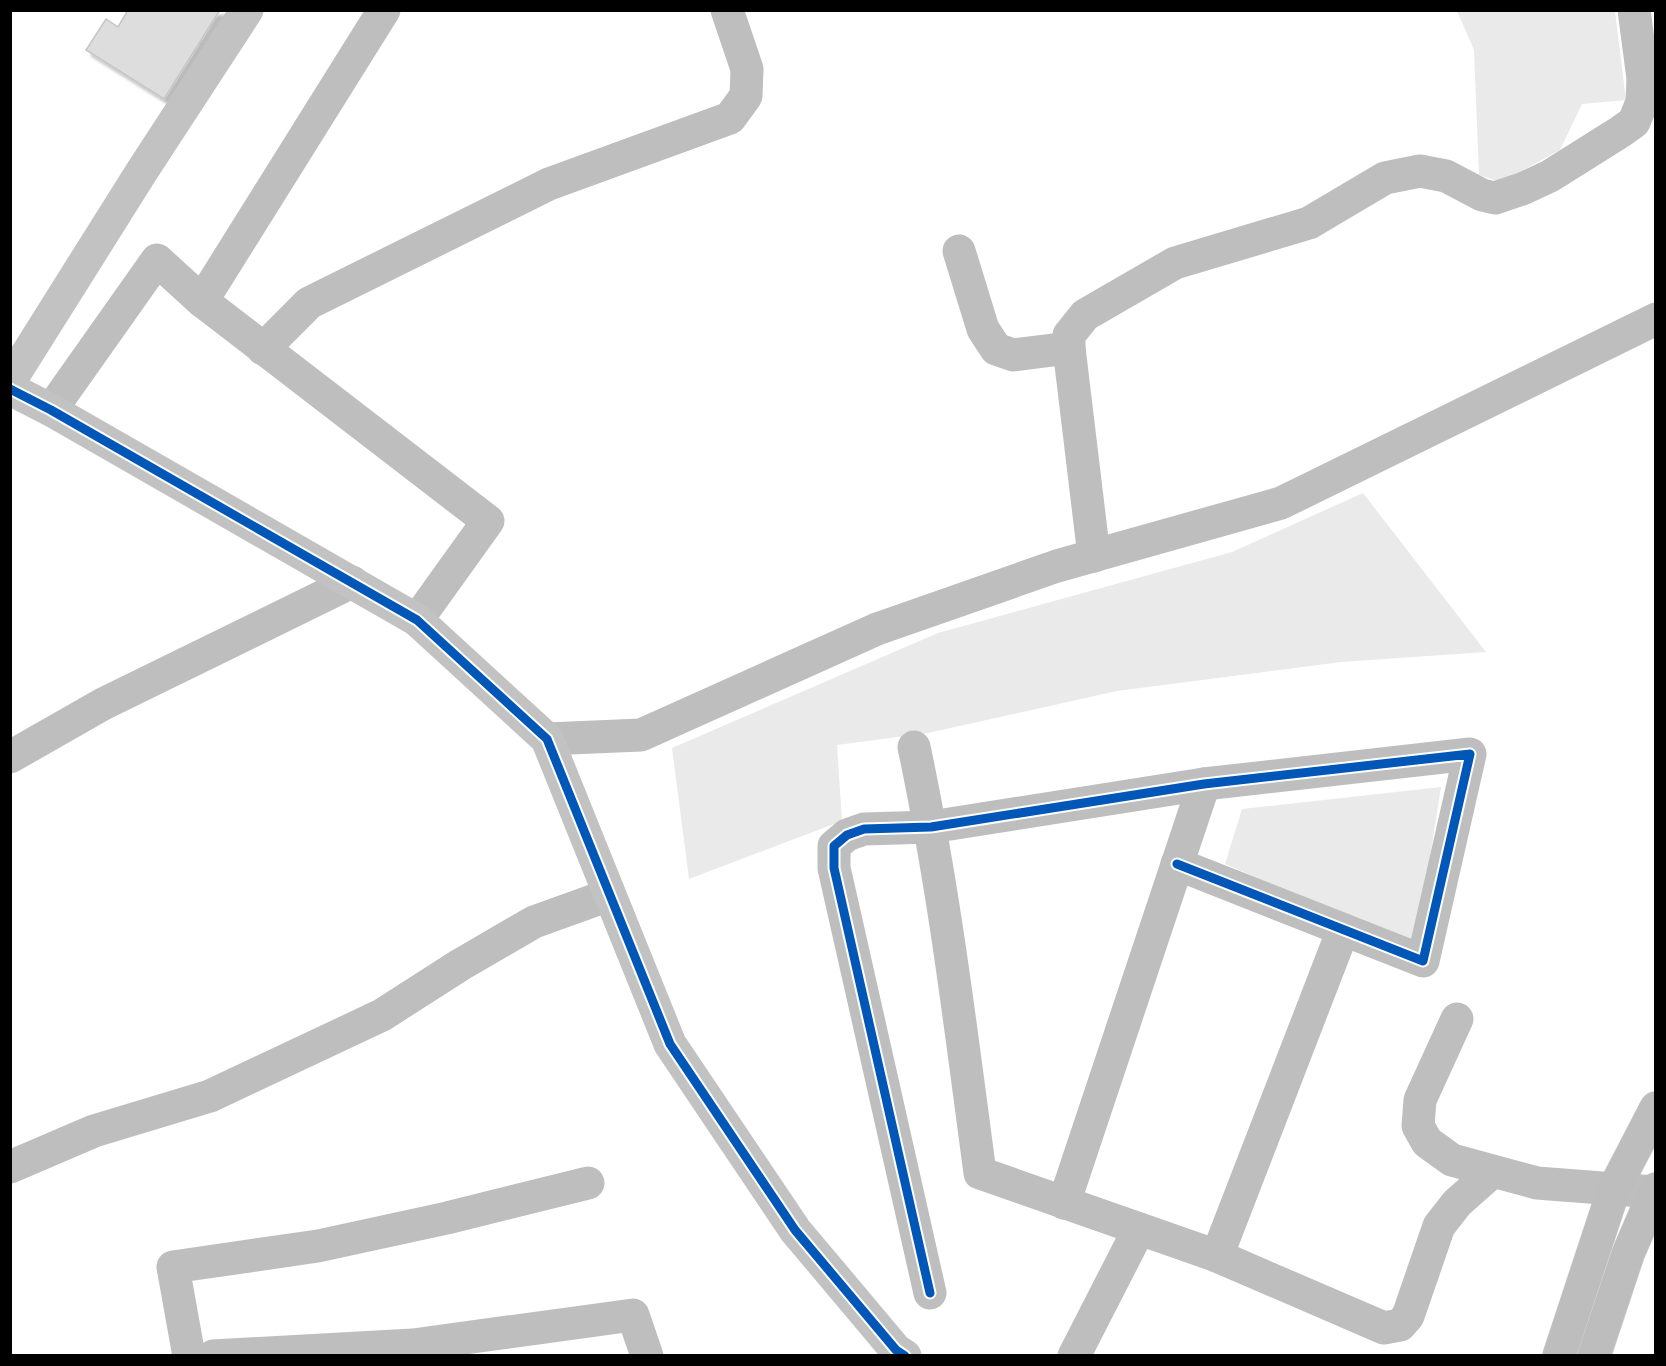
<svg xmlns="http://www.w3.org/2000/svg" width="1666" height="1366" viewBox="0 0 1666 1366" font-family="Ubuntu,sans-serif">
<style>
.green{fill:#eaeaea}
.building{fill:#ddd;stroke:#c5c5c5;stroke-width:1.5;filter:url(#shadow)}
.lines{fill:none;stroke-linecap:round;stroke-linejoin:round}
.primary-casing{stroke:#dbdbdb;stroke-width:34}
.street{stroke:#bebebe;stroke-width:33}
.secondary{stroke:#c2c2c2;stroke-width:33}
.primary{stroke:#bdbdbd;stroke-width:33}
.cycleway-casing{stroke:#fff;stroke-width:13}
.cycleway{stroke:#0057b8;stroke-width:9}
</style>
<defs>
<filter id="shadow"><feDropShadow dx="5.5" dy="5.5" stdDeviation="1.5" flood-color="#0004"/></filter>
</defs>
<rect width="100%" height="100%" fill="#fff"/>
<!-- green -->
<g class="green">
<path d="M1457 11H1615L1626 100 1582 104 1560 150 1501 182 1479 175 1474 50Z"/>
<path d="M1363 493 1486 652 1341 662 1117 691 928 733 837 745 842 821 689 879 672 748 938 633 1232 552Z"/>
<path d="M1441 787 1416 946 1225 864 1242 809Z"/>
</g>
<!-- building -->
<path class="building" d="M128 10H220L164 99 86 50 106 19 118 27Z"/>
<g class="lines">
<defs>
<g id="primary">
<path d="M1559 1356 1614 1189 1656 1108"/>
<path d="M1594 1356 1628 1254 1656 1189"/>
</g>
</defs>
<!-- primary casing -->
<use href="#primary" class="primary-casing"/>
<!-- street -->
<g class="street">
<path d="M959 251 983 329 996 349 1013 355 1069 348"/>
<path d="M202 301 384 10"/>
<path d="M263 349 309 303 549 184 730 118 746 96 747 69 727 10"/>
<path d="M51 410 157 260 202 301 488 521 417 620"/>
<path d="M1094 556 1069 348V335L1085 315 1175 263 1309 223 1385 178 1420 171 1446 176 1482 195 1495 198 1522 189 1550 176 1620 132 1634 122 1642 102 1643 78 1634 10"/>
<path d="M547 739 641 735 877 629 1057 566 1281 503 1656 319"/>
<path d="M914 747C944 888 961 1031 980 1173L1217 1256 1384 1328 1400 1325 1408 1316 1439 1226 1457 1203 1492 1172"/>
<path d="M10 757 103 704 352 582"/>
<path d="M1457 1019 1420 1100 1418 1126 1427 1142 1452 1160 1537 1183 1654 1192"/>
<path d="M10 1167 94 1131 210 1096 382 1015 460 965 534 922 609 895"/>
<path d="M1064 1203 1204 784"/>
<path d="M1217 1256 1343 930"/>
<path d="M930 1293 834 868V846L847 835 864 829 931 827 1204 784 1470 754 1423 961 1177 864"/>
<path d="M189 1356 173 1267 318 1246 447 1218 588 1183"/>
<path d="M213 1356 413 1345 633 1315 647 1356"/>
<path d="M1074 1356 1139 1229"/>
</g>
<!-- secondary -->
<g class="secondary">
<path d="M10 381 142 171 247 10"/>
<path d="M10 389 51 410 417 620 547 739 670 1044 795 1230 896 1350 905 1356"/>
</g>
<!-- primary -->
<use href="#primary" class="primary"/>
<defs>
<g id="cycleway">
<path d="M10 389 51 410 417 620 547 739 670 1044 795 1230 896 1350 905 1356"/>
<path d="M930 1293 834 868V846L847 835 864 829 931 827 1204 784 1470 754 1423 961 1177 864"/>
</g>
</defs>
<!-- cycleway casing -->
<use href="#cycleway" class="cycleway-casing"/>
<!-- cycleway -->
<use href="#cycleway" class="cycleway"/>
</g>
<!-- border -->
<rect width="1666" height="1366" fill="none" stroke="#000000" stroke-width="24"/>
</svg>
